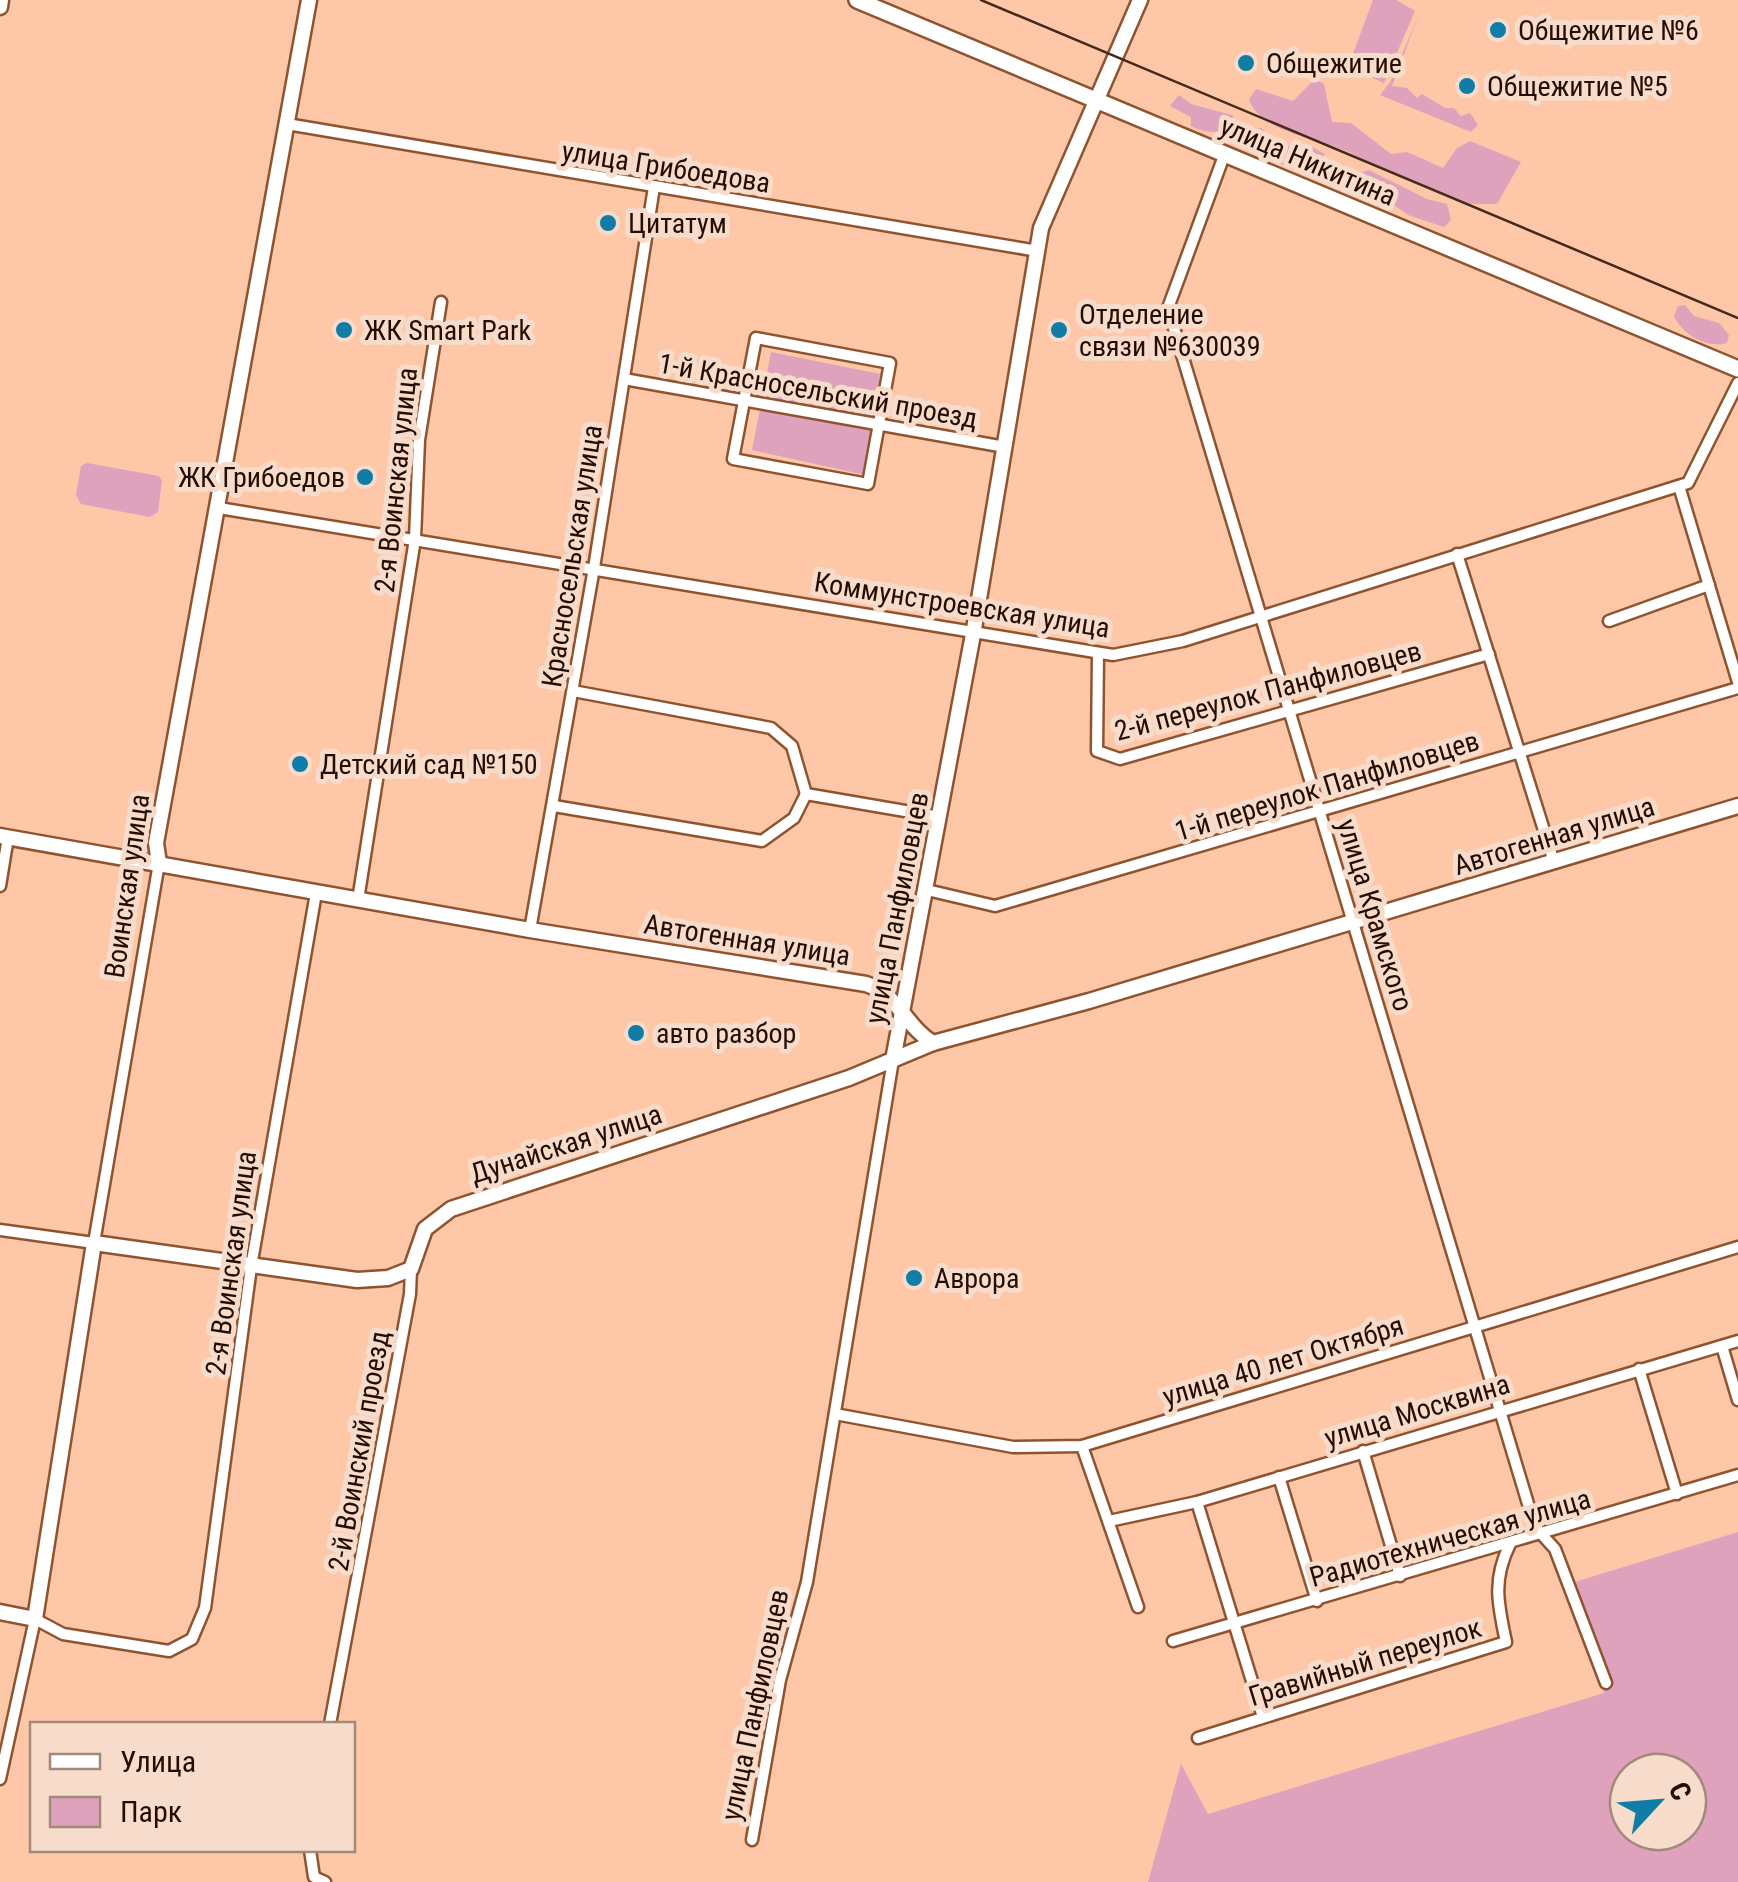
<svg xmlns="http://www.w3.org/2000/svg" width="1738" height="1882" viewBox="0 0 1738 1882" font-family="'Roboto Condensed',sans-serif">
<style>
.green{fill:#dfa2bd;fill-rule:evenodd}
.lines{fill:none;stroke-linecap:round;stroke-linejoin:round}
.street-casing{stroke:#8f542f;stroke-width:15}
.secondary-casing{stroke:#8f542f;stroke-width:19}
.primary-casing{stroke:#8f542f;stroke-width:20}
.street{stroke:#fff;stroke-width:10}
.secondary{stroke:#fff;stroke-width:14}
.primary{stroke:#fff;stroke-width:15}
.tram{stroke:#45291a;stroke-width:2.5}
.poi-dot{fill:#0f7da6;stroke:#f7dbcb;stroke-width:4}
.labels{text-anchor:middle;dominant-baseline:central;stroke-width:10;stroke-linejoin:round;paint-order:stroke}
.poi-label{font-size:28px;fill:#250d01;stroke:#f7dbcb;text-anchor:start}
.street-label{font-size:28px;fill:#250d01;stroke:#f7dbcb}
</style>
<rect width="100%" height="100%" fill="#fdc7a8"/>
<!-- green -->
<g class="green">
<path d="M1373 0H1396L1415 11 1384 83 1348 67Z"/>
<path d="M1419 14 1392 86 1407 88 1417 98 1422 94 1445 108H1454L1461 116 1470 113 1478 125 1471 132 1380 95 1391 81Z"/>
<path d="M1315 79 1324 84 1332 122 1351 123 1391 154 1407 152 1443 168 1457 148 1470 141 1521 162 1497 204H1468L1365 162C1337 138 1261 138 1249 99L1256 89 1293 101Z"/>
<path d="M1179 95 1191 104 1232 115 1236 122C1221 135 1208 134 1191 126V117L1170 106Z"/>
<path d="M1246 127 1261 128 1282 146 1312 147 1325 154 1306 174 1234 145 1231 137Z"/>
<path d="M1369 170 1427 199 1447 204 1451 220 1444 227 1408 215 1388 201 1344 191 1353 175Z"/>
<path d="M1685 305 1694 316 1719 323 1729 335 1727 343C1707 349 1682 334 1674 316L1678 306Z"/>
<path d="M771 352 880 374 865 475 752 450Z"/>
<path d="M87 463 159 476 162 481 158 512 150 517 81 504 76 495 81 466Z"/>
<path d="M1738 1532V1882H1148L1181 1764 1208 1814 1604 1693 1568 1584ZM1628 1772H1688V1832H1628Z"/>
</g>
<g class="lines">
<defs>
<g id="street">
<path d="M287 124 1038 251"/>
<path d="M1225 153 1168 308 1535 1527 1555 1549 1606 1683"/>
<path d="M756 338 890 363 868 484 733 459Z"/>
<path d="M624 379 1005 447"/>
<path d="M1679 486 1738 682"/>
<path d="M219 508 1113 655 1183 641 1688 483 1738 383"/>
<path d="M1457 554 1554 862"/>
<path d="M1609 621 1709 585"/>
<path d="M1098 653 1097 751 1120 759 1489 654"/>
<path d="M573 691 771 728 792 746 806 794 940 817"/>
<path d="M554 806 762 841 794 818 806 794"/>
<path d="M0 886 8 837"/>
<path d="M927 890 995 906 1738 688"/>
<path d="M358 900 415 539 419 440 441 302"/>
<path d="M530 930 594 568 654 187"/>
<path d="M0 1230 94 1243 159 863"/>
<path d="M1722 1346 1738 1400"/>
<path d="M1639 1369 1677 1494"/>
<path d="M835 1414 1013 1447 1082 1446 1738 1247"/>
<path d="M1082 1446 1138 1607"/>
<path d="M1363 1451 1400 1576"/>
<path d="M1279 1477 1317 1601"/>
<path d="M1197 1502 1263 1717"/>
<path d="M1109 1521 1197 1502 1738 1341"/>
<path d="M1173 1641 1738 1475"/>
<path d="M330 1724 410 1294 411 1269"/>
<path d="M1198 1738 1506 1642C1498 1604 1492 1580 1510 1544"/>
<path d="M0 1779 35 1619 63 1634 169 1651 192 1639 205 1608 251 1267 316 893"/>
<path d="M752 1840 780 1680 807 1582 893 1060"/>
<path d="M310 1850 314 1877 325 1882"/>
</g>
<g id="secondary">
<path d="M0 7 1 0"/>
<path d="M0 836 530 930 866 984C899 995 905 1026 933 1043L1089 1001 1738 806"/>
<path d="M159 863 156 843 309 0"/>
<path d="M893 1060 974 629 1041 228 1140 0"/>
<path d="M0 1612 35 1619 94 1243 357 1280 388 1278 411 1269 425 1229 451 1209 849 1078 933 1043"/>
</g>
<path id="primary" d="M857 0 1738 369"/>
</defs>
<!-- street casing -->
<use href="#street" class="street-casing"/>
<!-- secondary casing -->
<use href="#secondary" class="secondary-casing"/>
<!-- primary casing -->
<use href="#primary" class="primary-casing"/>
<!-- street -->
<use href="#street" class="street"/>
<!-- secondary -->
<use href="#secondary" class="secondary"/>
<!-- primary -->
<use href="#primary" class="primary"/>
<!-- tram -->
<path class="tram" d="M981 0 1738 318"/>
</g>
<!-- markers -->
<g class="poi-dot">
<circle cx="1498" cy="30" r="10"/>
<circle cx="1246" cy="63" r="10"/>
<circle cx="1467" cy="86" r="10"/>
<circle cx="608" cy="223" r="10"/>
<circle cx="344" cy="330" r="10"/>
<circle cx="1059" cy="330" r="10"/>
<circle cx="365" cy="477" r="10"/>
<circle cx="300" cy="764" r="10"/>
<circle cx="636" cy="1033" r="10"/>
<circle cx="914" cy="1278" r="10"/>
</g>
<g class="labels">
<!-- poi labels -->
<g class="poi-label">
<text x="1518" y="30">Общежитие №6</text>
<text x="1266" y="63">Общежитие</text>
<text x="1487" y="86">Общежитие №5</text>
<text x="628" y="223">Цитатум</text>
<text x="1079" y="314">Отделение<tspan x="1079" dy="32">связи №630039</tspan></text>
<text x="364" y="330">ЖК Smart Park</text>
<text x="345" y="477" text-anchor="end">ЖК Грибоедов</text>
<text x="320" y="764">Детский сад №150</text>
<text x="656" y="1033">авто разбор</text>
<text x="934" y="1278">Аврора</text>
</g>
<!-- street labels -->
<g class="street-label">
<text transform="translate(1308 161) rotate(23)">улица Никитина</text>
<text transform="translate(666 167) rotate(9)">улица Грибоедова</text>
<text transform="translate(818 391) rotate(10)">1-й Красносельский проезд</text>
<text transform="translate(396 480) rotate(-84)">2-я Воинская улица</text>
<text transform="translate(572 556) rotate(-81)">Красносельская улица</text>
<text transform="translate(962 605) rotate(9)">Коммунстроевская улица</text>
<text transform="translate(1268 691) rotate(-15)">2-й переулок Панфиловцев</text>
<text transform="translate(1327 786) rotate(-17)">1-й переулок Панфиловцев</text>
<text transform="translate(1554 836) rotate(-17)">Автогенная улица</text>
<text transform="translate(127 886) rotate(-82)">Воинская улица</text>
<text transform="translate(897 908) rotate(-79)">улица Панфиловцев</text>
<text transform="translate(1375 915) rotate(73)">улица Крамского</text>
<text transform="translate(747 940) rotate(9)">Автогенная улица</text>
<text transform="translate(566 1144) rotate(-18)">Дунайская улица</text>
<text transform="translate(231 1263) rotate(-82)">2-я Воинская улица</text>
<text transform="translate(1283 1361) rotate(-17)">улица 40 лет Октября</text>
<text transform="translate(1417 1411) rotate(-17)">улица Москвина</text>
<text transform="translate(359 1451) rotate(-80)">2-й Воинский проезд</text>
<text transform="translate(1450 1538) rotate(-16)">Радиотехническая улица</text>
<text transform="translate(1365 1662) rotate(-17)">Гравийный переулок</text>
<text transform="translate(755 1705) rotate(-78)">улица Панфиловцев</text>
</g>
</g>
<!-- legend -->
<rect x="30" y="1722" width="325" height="130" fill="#f7dbcb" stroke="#a3897a" stroke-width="2.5"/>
<rect x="50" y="1754" width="50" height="15" fill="#ffffff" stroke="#a3897a" stroke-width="2.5"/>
<text x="120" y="1772" font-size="30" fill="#250d01">Улица</text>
<rect x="50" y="1797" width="50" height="30" fill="#dfa2bd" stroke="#a3897a" stroke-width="2.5"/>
<text x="120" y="1822" font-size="30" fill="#250d01">Парк</text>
<!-- north arrow -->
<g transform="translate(1658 1802) rotate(64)"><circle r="48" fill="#f7dbcb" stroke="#a3897a" stroke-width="2.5"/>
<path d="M0-8L18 38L0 25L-18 38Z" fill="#0f7da6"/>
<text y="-15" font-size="28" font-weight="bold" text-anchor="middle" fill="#250d01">С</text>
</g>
</svg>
